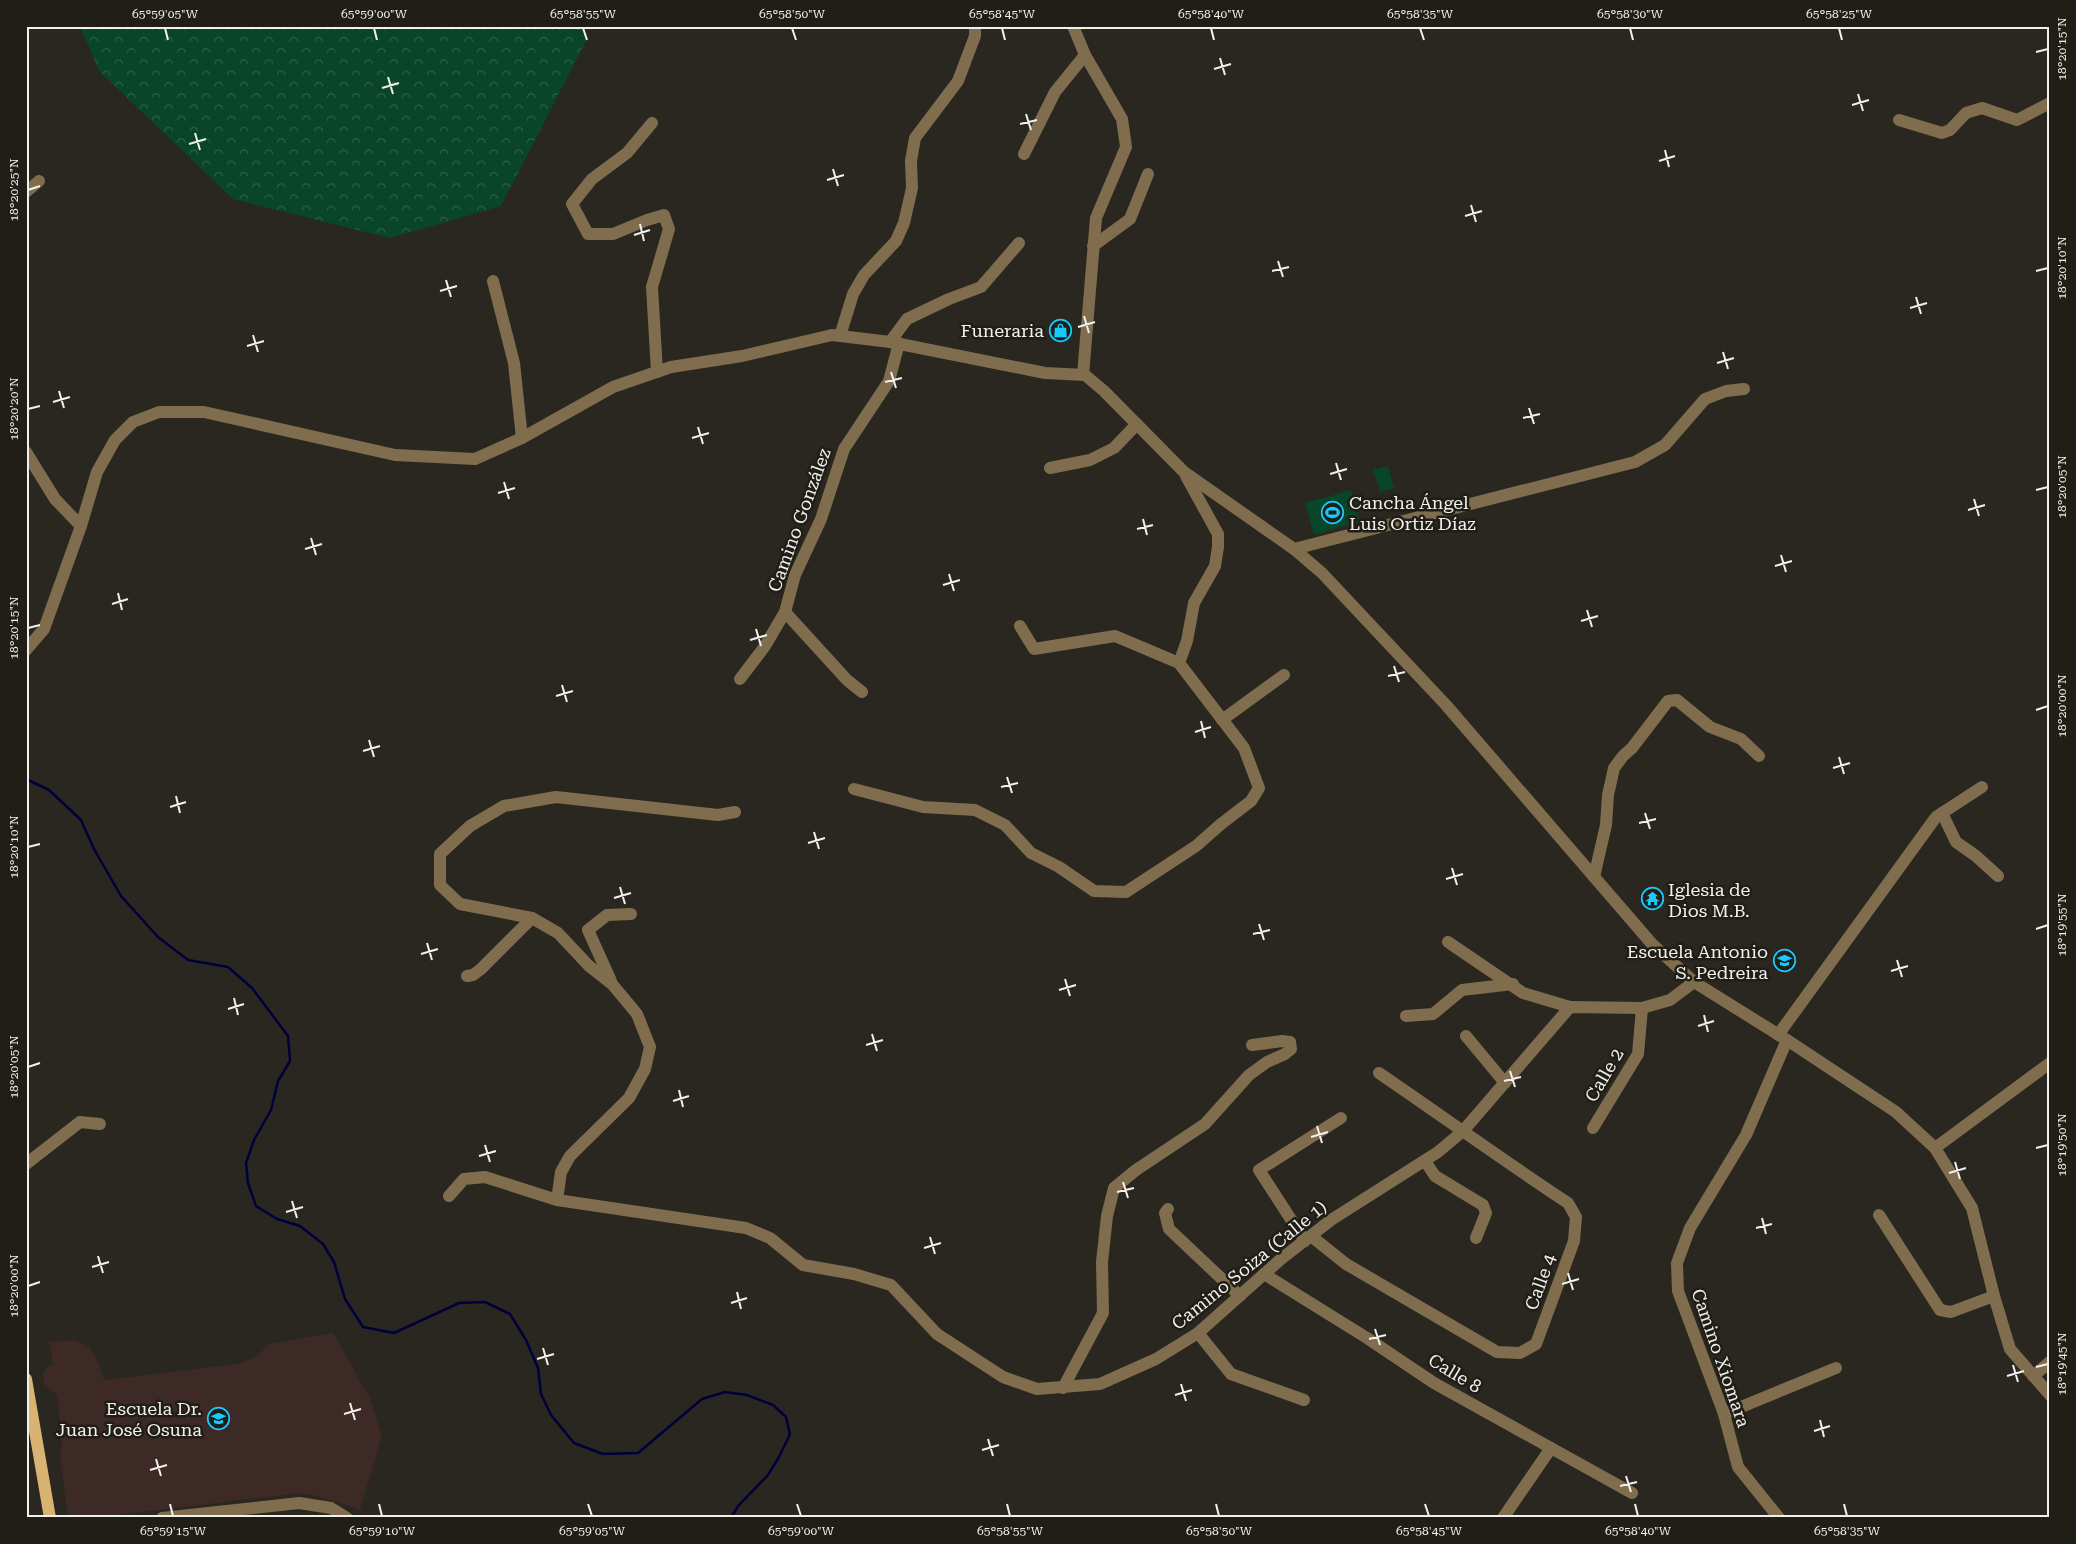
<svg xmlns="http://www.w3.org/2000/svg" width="2076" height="1544" viewBox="0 0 2076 1544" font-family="'Roboto Serif',serif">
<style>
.education{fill:#3d2926}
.grass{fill:#094529}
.forest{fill:url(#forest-crowns)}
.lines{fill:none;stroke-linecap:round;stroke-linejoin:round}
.stream{stroke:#00013b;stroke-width:2.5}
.minor{stroke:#7f6d4e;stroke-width:12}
.major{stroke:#d9b371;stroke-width:12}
.ticks{fill:none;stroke:#f2f0ec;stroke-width:2}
.labels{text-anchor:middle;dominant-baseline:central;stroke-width:5;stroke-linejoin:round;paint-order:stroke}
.poi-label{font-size:18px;fill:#f2f0ec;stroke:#201e17;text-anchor:end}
.street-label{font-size:18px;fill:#f2f0ec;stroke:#201e17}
.neatline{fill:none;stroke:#f2f0ec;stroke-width:2}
.ticks-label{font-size:12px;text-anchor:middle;fill:#f2f0ec}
</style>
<defs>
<pattern id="forest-crowns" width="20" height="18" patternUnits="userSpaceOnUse" patternTransform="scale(1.25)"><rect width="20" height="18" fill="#094529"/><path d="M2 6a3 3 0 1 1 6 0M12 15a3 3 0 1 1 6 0" fill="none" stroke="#2d6048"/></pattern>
</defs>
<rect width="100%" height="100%" fill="#2a2721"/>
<!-- education -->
<path class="education" d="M333 1333 370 1398 382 1436 360 1510 318 1496 300 1493 92 1518H68L60 1456 62 1444 58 1401 56 1394 44 1384 43 1374 47 1367 53 1365 49 1342 75 1340 90 1347 99 1364 104 1380 237 1364 255 1358 269 1344Z"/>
<!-- grass -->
<g class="grass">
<path d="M1388 466 1394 488 1380 492 1373 470Z"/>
<path d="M1351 490 1360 521 1314 535 1305 503Z"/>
</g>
<!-- forest -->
<path class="forest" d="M80 26H583L588 37 501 206 390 238 233 199 99 71Z"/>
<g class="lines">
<!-- stream -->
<path class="stream" d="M26 779 49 790 81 820 94 849 121 896 158 937 188 960 228 967 252 988 288 1036 290 1061 278 1081 271 1110 254 1140 246 1163 248 1183 256 1206 277 1219 300 1226 323 1244 334 1262 345 1299 363 1327 394 1333 459 1303 485 1302 510 1314 526 1340 538 1368 541 1394 551 1415 574 1443 603 1454 638 1453 702 1399 725 1392 747 1395 773 1405 786 1417 790 1434 779 1457 768 1475 738 1506 731 1518"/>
<!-- minor -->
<g class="minor">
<path d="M1073 26 1085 55 1122 119 1126 147 1096 218 1083 375"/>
<path d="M1899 120 1942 133 1950 130 1966 113 1982 108 2017 120 2050 103"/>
<path d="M652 123 627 153 592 179 572 204 588 234H613L647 220 664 215 669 229 652 287 657 372"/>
<path d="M1024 154 1055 92 1085 55"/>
<path d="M26 192 39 181"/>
<path d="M1093 246 1130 219 1148 174"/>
<path d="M493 281 514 363 522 438"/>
<path d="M840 336 853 294 864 275 896 241 904 223 912 188 911 161 915 138 958 81 975 36V26"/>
<path d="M890 342 907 319 949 299 981 287 1019 243"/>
<path d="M26 452 55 499 81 526"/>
<path d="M1050 468 1090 460 1114 448 1137 424"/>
<path d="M1294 549 1635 462 1665 445 1705 399 1726 391 1744 389"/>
<path d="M1020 626 1034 649 1115 636 1179 663"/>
<path d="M26 650 44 629 81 526 97 472 115 440 133 422 159 412H204L395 455 475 459 522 438 613 387 671 367 742 356 832 335 890 342 1045 373 1085 375 1104 391 1184 472 1294 549 1322 573 1446 705 1652 944 1694 982 1787 1040 1896 1112 1935 1148 1972 1208 1994 1296 2010 1349 2050 1395"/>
<path d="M740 679 765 646 785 612"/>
<path d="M862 692 847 680 785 612 795 575 821 519 844 449 889 381 899 343"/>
<path d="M1222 720 1284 675"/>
<path d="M854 789 923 807 975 810 1005 825 1031 853 1059 867 1094 891 1126 892 1196 846 1221 824 1251 801 1259 788 1244 748 1179 663 1187 641 1194 603 1215 566 1218 547V534L1186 476"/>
<path d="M1942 813 1956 842 1976 856 1998 876"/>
<path d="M1594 877 1606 825 1608 795 1614 768 1623 756 1632 748 1668 701 1677 700 1710 727 1741 739 1759 756"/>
<path d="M1448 942 1523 993 1570 1007"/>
<path d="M467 976 473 975 481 969 532 918"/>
<path d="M611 981 588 930 607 915 631 914"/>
<path d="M1406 1016 1433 1014 1462 990 1513 984"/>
<path d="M1778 1035 1936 817 1982 787"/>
<path d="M1466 1036 1505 1083"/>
<path d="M1593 1128 1638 1054 1642 1008"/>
<path d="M1935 1148 2050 1063"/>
<path d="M1425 1161 1435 1176 1483 1205 1486 1213 1476 1238"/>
<path d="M26 1164 80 1122 100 1124"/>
<path d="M449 1196 464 1179 485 1177 557 1200 746 1228 770 1238 803 1265 854 1274 891 1285 937 1334 1003 1377 1037 1389 1100 1384 1156 1359 1198 1333 1281 1259 1331 1220 1438 1152 1463 1131 1570 1007 1642 1008 1670 1000 1694 982"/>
<path d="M557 1200 561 1172 570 1156 629 1098 645 1069 650 1047 637 1014 612 984 589 966 558 933 532 918 460 904 440 885V854L470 826 504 806 556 797 718 815 735 812"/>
<path d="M1168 1209 1165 1213 1169 1229 1240 1296"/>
<path d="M1879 1215 1940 1310 1951 1312 1994 1296"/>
<path d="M1311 1236 1346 1264 1497 1352 1520 1353 1536 1344 1574 1241 1576 1217 1568 1203C1504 1161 1442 1116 1379 1073"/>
<path d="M1305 1241 1259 1170 1341 1118"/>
<path d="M1264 1274 1367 1338 1434 1383 1632 1493"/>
<path d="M1198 1333 1231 1374 1304 1400"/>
<path d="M2033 1376 2050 1362"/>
<path d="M1063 1388 1103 1313 1102 1262 1107 1216 1114 1188 1136 1170 1205 1124 1249 1075 1267 1062 1285 1054 1291 1049 1290 1042 1282 1041 1252 1045"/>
<path d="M1724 1414 1836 1368"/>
<path d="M162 1518 299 1503 331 1508 347 1518"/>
<path d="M1503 1518 1551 1448"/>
<path d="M1779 1518 1738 1467 1724 1414 1678 1291 1677 1263 1690 1228 1746 1135 1787 1040"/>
</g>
<!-- major -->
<path class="major" d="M26 1379 50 1518"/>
</g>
<!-- ticks -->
<path class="ticks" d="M165 28 168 40M374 28 377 40M583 28 587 40M792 28 796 40M1002 28 1005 40M1211 28 1214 40M1420 28 1424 40M1630 28 1633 40M1839 28 1842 40M2036 52 2048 49M1220 58 1225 75M1214 69 1231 64M388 77 393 94M382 88 399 83M1858 94 1863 111M1852 105 1869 100M1026 114 1031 130M1020 124 1037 120M195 133 200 150M189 144 206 139M1665 150 1669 167M1659 161 1675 156M833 169 838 186M827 180 844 175M28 190 40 186M1471 205 1476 222M1465 216 1482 211M640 224 644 241M634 235 650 230M1278 261 1283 277M1272 271 1289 267M2036 271 2048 268M446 280 451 297M440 291 457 286M1916 297 1921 314M1910 308 1927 303M1084 316 1089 333M1078 327 1095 322M253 335 258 352M247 346 264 341M1723 352 1728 369M1717 363 1734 358M891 372 896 388M885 382 902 378M59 391 64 408M53 402 70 397M1529 408 1534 424M28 409 40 406M1523 418 1540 414M698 427 703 444M692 438 709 433M1336 463 1341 480M1330 474 1347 469M504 482 509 499M2036 490 2048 487M498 493 515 488M1974 499 1979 516M1968 510 1985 505M1143 519 1147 535M1137 529 1153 525M311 538 316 555M305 549 322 544M1781 555 1786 572M1775 566 1792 561M949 574 954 591M943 585 960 580M118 593 122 610M112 604 128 599M1587 610 1592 627M1581 621 1598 616M28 628 40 625M756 629 761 646M750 640 767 635M1394 666 1399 682M1388 676 1405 672M562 685 567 702M556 696 573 691M2036 710 2048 706M1201 721 1205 738M1195 732 1211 727M369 740 374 757M363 751 380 746M1839 757 1844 774M1833 768 1850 763M1007 777 1012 793M1001 787 1018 783M176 796 180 813M170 807 186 802M1645 813 1650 829M1639 823 1656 819M814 832 819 849M808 843 825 838M28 847 40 844M1452 868 1457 885M1446 879 1463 874M620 887 625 904M614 898 631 893M1259 924 1264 940M2036 929 2048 925M1253 934 1270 930M427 943 432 960M421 954 438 949M1897 960 1902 977M1891 971 1908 966M1065 979 1070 996M1059 990 1076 985M234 998 238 1015M228 1009 244 1004M1704 1015 1708 1032M1698 1026 1714 1021M872 1034 877 1051M866 1045 883 1040M28 1067 40 1063M1510 1071 1515 1087M1504 1081 1521 1077M679 1090 683 1107M673 1101 689 1096M1317 1126 1322 1143M1311 1137 1328 1132M485 1145 490 1162M2036 1148 2048 1145M479 1156 496 1151M1955 1162 1960 1179M1949 1173 1966 1168M1123 1182 1128 1198M1117 1192 1134 1188M292 1201 297 1218M286 1212 303 1207M1762 1218 1766 1234M1756 1228 1772 1224M930 1237 935 1254M924 1248 941 1243M98 1256 103 1273M92 1267 109 1262M1568 1273 1573 1290M1562 1284 1579 1279M28 1286 40 1282M737 1292 741 1309M731 1303 747 1298M1375 1329 1380 1345M1369 1339 1386 1335M543 1348 548 1365M537 1359 554 1354M2013 1365 2018 1382M2036 1367 2048 1364M2007 1376 2024 1371M1181 1384 1186 1401M1175 1395 1192 1390M350 1403 355 1420M344 1414 361 1409M1820 1420 1824 1437M1814 1431 1830 1426M988 1439 993 1456M982 1450 999 1445M156 1459 161 1476M150 1470 167 1465M1626 1476 1631 1492M1620 1486 1637 1482M170 1504 173 1516M379 1504 382 1516M588 1504 592 1516M797 1504 801 1516M1007 1504 1010 1516M1216 1504 1219 1516M1425 1504 1429 1516M1635 1504 1638 1516M1844 1504 1847 1516"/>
<!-- icons -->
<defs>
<symbol id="shop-ring" viewBox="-11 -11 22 22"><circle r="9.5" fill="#201e17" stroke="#1acafc" stroke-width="1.5"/><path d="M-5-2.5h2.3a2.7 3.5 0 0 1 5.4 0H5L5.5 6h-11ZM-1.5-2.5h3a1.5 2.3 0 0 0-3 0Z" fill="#1acafc"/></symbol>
<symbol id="stadium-ring" viewBox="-11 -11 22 22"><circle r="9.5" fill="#201e17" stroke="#1acafc" stroke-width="1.5"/><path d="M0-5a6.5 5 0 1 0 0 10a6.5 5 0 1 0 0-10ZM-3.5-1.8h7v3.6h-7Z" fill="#1acafc"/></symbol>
<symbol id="temple-ring" viewBox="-11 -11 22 22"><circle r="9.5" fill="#201e17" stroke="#1acafc" stroke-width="1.5"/><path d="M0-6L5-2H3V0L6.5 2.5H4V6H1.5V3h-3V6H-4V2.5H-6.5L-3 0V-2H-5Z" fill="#1acafc"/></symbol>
<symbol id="school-ring" viewBox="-11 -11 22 22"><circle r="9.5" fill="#201e17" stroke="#1acafc" stroke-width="1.5"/><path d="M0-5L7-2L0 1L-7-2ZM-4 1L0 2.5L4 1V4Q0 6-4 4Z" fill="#1acafc"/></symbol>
</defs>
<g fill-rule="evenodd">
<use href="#shop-ring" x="1048" y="318" width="25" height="25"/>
<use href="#stadium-ring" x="1320" y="500" width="25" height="25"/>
<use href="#temple-ring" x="1640" y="886" width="25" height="25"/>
<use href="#school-ring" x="1772" y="948" width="25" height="25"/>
<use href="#school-ring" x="206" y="1406" width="25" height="25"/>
</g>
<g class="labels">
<!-- poi labels -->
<g class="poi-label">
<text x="1044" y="330">Funeraria</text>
<text x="1349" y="502" text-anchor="start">Cancha Ángel<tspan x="1349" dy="21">Luis Ortiz Díaz</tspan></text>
<text x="1668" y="889" text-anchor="start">Iglesia de<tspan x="1668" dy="21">Dios M.B.</tspan></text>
<text x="1768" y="951">Escuela Antonio<tspan x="1768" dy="21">S. Pedreira</tspan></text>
<text x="202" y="1408">Escuela Dr.<tspan x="202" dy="21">Juan José Osuna</tspan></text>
</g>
<!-- street labels -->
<g class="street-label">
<text transform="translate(799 520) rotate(-70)">Camino González</text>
<text transform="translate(1604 1075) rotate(-60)">Calle 2</text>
<text transform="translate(1249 1265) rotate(-39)">Camino Soiza (Calle 1)</text>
<text transform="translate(1540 1282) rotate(-70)">Calle 4</text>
<text transform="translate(1721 1358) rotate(71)">Camino Xiomara</text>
<text transform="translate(1455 1373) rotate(31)">Calle 8</text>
</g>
</g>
<!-- border -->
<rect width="2076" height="1544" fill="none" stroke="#201e17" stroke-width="55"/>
<rect x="28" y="28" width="2020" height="1488" class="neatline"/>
<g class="ticks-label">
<text x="165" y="18">65°59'05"W</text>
<text x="374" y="18">65°59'00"W</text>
<text x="583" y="18">65°58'55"W</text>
<text x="792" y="18">65°58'50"W</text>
<text x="1002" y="18">65°58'45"W</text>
<text x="1211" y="18">65°58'40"W</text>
<text x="1420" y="18">65°58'35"W</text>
<text x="1630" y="18">65°58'30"W</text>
<text x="1839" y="18">65°58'25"W</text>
<text transform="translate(2062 49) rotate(-90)" y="4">18°20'15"N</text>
<text transform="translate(14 190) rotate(-90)" y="4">18°20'25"N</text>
<text transform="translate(2062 268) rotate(-90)" y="4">18°20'10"N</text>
<text transform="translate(14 409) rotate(-90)" y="4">18°20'20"N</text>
<text transform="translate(2062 487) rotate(-90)" y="4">18°20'05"N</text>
<text transform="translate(14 628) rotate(-90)" y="4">18°20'15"N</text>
<text transform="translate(2062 706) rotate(-90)" y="4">18°20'00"N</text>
<text transform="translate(14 847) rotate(-90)" y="4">18°20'10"N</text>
<text transform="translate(2062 925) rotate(-90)" y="4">18°19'55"N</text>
<text transform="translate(14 1067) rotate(-90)" y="4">18°20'05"N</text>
<text transform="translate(2062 1145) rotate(-90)" y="4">18°19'50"N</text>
<text transform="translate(14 1286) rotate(-90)" y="4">18°20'00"N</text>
<text transform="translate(2062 1364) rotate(-90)" y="4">18°19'45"N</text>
<text x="173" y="1535">65°59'15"W</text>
<text x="382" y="1535">65°59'10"W</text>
<text x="592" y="1535">65°59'05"W</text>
<text x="801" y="1535">65°59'00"W</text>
<text x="1010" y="1535">65°58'55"W</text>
<text x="1219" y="1535">65°58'50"W</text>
<text x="1429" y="1535">65°58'45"W</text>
<text x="1638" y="1535">65°58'40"W</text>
<text x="1847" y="1535">65°58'35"W</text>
</g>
</svg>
